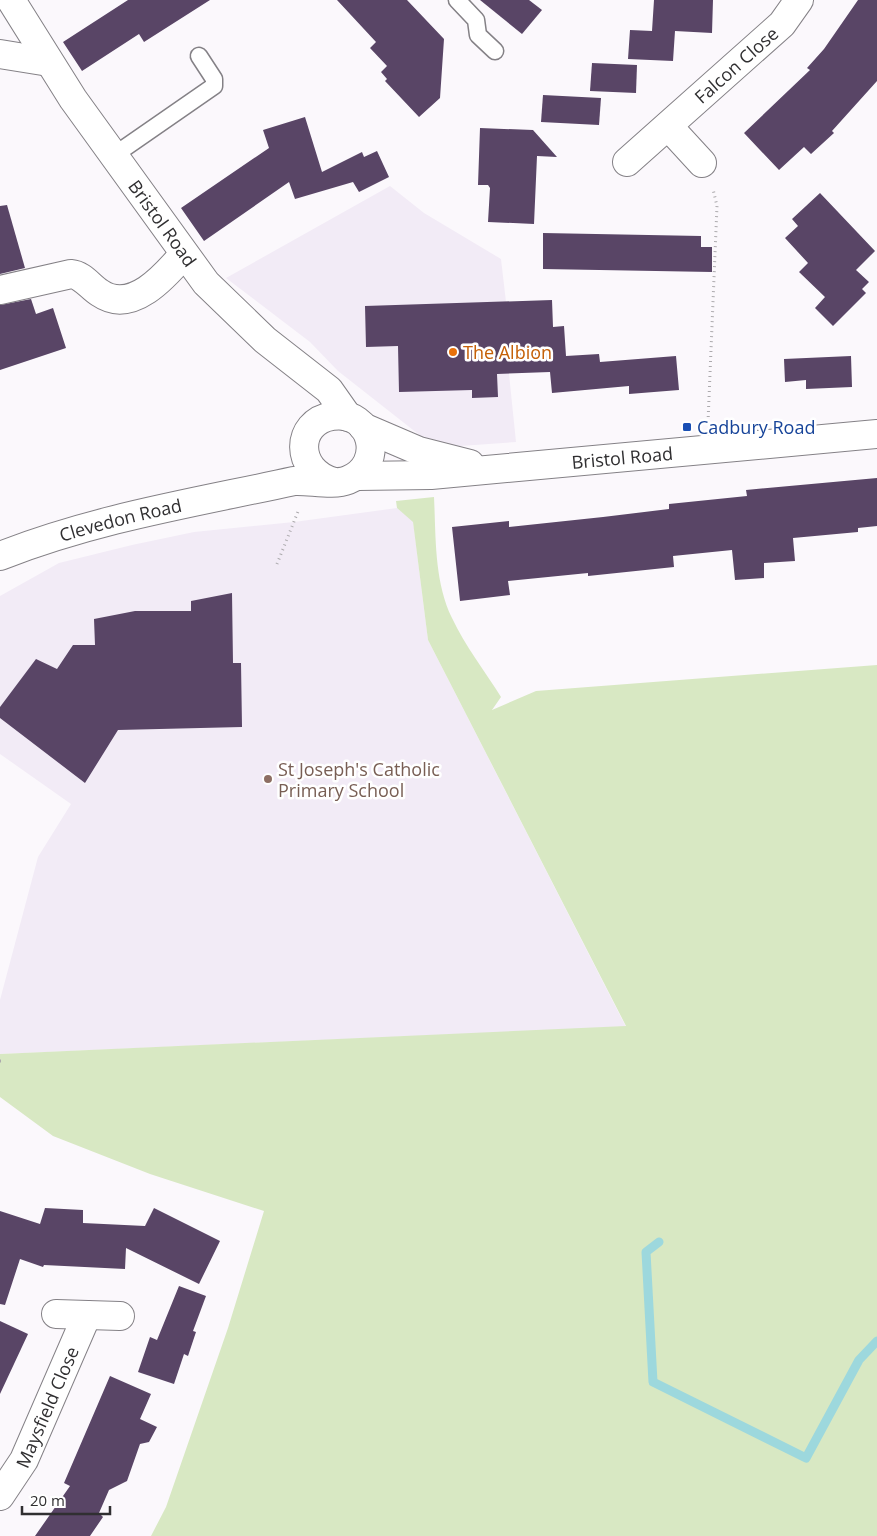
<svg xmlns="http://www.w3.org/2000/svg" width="877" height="1536" viewBox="0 0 877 1536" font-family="'Open Sans',sans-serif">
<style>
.built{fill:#f2ebf6}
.green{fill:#d8e8c3}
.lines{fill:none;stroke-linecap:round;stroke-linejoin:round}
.stream{stroke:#9dd8dd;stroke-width:9}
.building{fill:#594566}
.service-casing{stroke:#848186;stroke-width:19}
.minor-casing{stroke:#848186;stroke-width:30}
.secondary-casing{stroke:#848186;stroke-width:30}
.path{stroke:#acaaad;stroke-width:3;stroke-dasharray:1 4;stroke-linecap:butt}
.service{stroke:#fff;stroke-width:16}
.minor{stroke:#fff;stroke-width:28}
.secondary{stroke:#fff;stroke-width:28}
.food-dot{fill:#e8710a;stroke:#fff;stroke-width:2}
.transit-dot{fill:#1a4fb4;stroke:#fff;stroke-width:2}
.education-dot{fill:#8d6e63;stroke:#fff;stroke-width:2}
.labels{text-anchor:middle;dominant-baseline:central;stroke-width:5;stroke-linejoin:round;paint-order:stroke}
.street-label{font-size:18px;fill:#302f31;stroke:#fff}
.food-label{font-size:18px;fill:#c56008;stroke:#fff;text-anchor:start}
.transit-label{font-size:18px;fill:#164399;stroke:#fff;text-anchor:start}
.education-label{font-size:18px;fill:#785e54;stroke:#fff;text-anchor:start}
</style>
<rect width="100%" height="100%" fill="#fbf8fc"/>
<!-- built -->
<g class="built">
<path d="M390 186 424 213 501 259 506 302 509 374 516 442 446 447 422 437 338 371 310 342 226 278Z"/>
<path d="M397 508 413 521 428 640 626 1027 0 1054V1000L38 857 71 804 0 754V596L59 563 132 545 194 532 294 522Z"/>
</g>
<!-- green -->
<path class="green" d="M434 497C436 537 434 581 452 618 465 646 485 671 501 697L492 710 536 691 877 665V1536H151L166 1507 228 1328 264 1211 150 1174 53 1136 0 1097V1054L626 1026 428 640 413 522 397 508 396 501Z"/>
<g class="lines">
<!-- stream -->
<path class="stream" d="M659 1242 646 1252 653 1382 806 1458 859 1360 877 1341"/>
</g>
<!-- building -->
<g class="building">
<path d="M128 0H210L144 42 139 34 82 71 63 42Z"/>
<path d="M337 0H407L444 39 440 98 419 117 385 81 387 79 381 72 387 66 370 48 376 42Z"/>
<path d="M480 0H529L542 10 522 34Z"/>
<path d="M654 0H713L712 33 675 31 673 61 628 59 630 30 652 31Z"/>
<path d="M858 0H877V81L832 131 834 133 811 154 804 147 779 170 744 133 810 70 807 68 824 49Z"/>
<path d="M592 63 637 65 636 93 590 91Z"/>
<path d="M543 95 601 98 599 125 541 122Z"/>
<path d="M305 117 322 172 362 152 364 157 377 151 389 177 359 192 353 182 295 199 289 182 204 241 181 208 269 148 263 130Z"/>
<path d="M480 128 533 130 557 157 537 156 534 224 488 222 490 188 488 185H478Z"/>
<path d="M820 193 875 251 856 270 869 282 862 289 866 293 833 326 815 308 825 297 799 272 808 263 785 238 798 226 792 219Z"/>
<path d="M7 205 25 268 0 274V206Z"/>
<path d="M543 233 701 236V247H712V272L543 269Z"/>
<path d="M31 299 36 314 53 308 66 348 0 370V305Z"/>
<path d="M552 300 553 327 564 326 566 356 599 354 600 362 676 356 679 390 629 394V386L552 393 550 372 497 374 498 397 472 398V390L399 392 398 346 366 347 365 306Z"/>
<path d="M851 356 852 387 806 389V380L785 382 784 359Z"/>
<path d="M877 478V526L858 528V532L793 538 795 561 764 563V578L735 580 732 550 673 556 674 567 588 576V573L508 581 510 595 460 601 452 527 509 521V527L603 517 669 509V504L747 496 746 490Z"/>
<path d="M232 593 233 663H241L242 727 118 730 85 783 0 718V707L36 659 57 669 73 645H95L94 619 135 611H191V601Z"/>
<path d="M45 1208 83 1210V1223L145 1226 154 1208 220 1241 199 1284 126 1248 125 1269 44 1265 43 1267 20 1259 5 1305 0 1304V1211L40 1224Z"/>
<path d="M179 1286 206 1296 193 1331 196 1332 188 1356 184 1354 174 1384 138 1372 150 1337 157 1340Z"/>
<path d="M0 1321 28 1334 0 1394Z"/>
<path d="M110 1376 151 1394 140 1419 157 1427 149 1442 140 1444 127 1481 109 1490 99 1513 103 1517 90 1536H35L70 1486 64 1483Z"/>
</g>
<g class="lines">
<defs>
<g id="service">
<path d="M457 0 476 20 478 35 495 51"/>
<path d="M113 156 214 86V79L199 56"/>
</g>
<g id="minor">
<path d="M0 54 49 62"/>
<path d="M668 126 702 163"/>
<path id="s1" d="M627 162 782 24 799 0"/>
<path d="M0 290 71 274C83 275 90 287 100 293 132 315 166 275 184 254"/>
<path d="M56 1314 120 1316"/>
<path id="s2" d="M0 1496 24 1460 87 1315"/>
</g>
<g id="secondary">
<path id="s3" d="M11 0 73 99 206 283 265 340 329 390 348 417"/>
<path d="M363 427 419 451 470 464"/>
<path id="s4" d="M358 476 431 475 877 434"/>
<path id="s5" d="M0 556C97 518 193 503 294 481 310 480 333 486 348 480 386 465 373 409 332 416 295 422 294 471 334 482"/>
</g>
</defs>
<!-- service casing -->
<use href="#service" class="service-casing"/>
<!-- minor casing -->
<use href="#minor" class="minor-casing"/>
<!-- secondary casing -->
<use href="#secondary" class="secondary-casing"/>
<!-- path -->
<g class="path">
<path d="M708 422 717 206 713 189"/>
<path d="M277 564 299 509"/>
<path d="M0 1061H2"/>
</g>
<!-- service -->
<use href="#service" class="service"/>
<!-- minor -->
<use href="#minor" class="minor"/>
<!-- secondary -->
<use href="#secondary" class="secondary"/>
</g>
<!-- markers -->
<circle class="food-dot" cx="453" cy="352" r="5"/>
<rect class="transit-dot" x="682" y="422" width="10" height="10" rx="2.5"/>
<circle class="education-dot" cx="268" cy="779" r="5"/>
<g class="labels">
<!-- street labels -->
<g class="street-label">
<text stroke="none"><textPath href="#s1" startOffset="146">Falcon Close</textPath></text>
<text stroke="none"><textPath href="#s3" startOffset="270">Bristol Road</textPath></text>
<text stroke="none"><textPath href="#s4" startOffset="265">Bristol Road</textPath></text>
<text stroke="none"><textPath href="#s5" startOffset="126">Clevedon Road</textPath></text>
<text stroke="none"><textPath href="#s2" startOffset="101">Maysfield Close</textPath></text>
</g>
<!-- food labels -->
<g class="food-label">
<text x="463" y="352">The Albion</text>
</g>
<!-- transit labels -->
<g class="transit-label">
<text x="697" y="427">Cadbury Road</text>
</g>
<!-- education labels -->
<g class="education-label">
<text x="278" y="769">St Joseph's Catholic<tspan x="278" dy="21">Primary School</tspan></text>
</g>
</g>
<!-- scale -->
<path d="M22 1506v8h88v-8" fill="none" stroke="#302f31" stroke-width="2.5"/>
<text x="30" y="1506" font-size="15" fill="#302f31" stroke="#ffffff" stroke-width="4" paint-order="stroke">20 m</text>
</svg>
